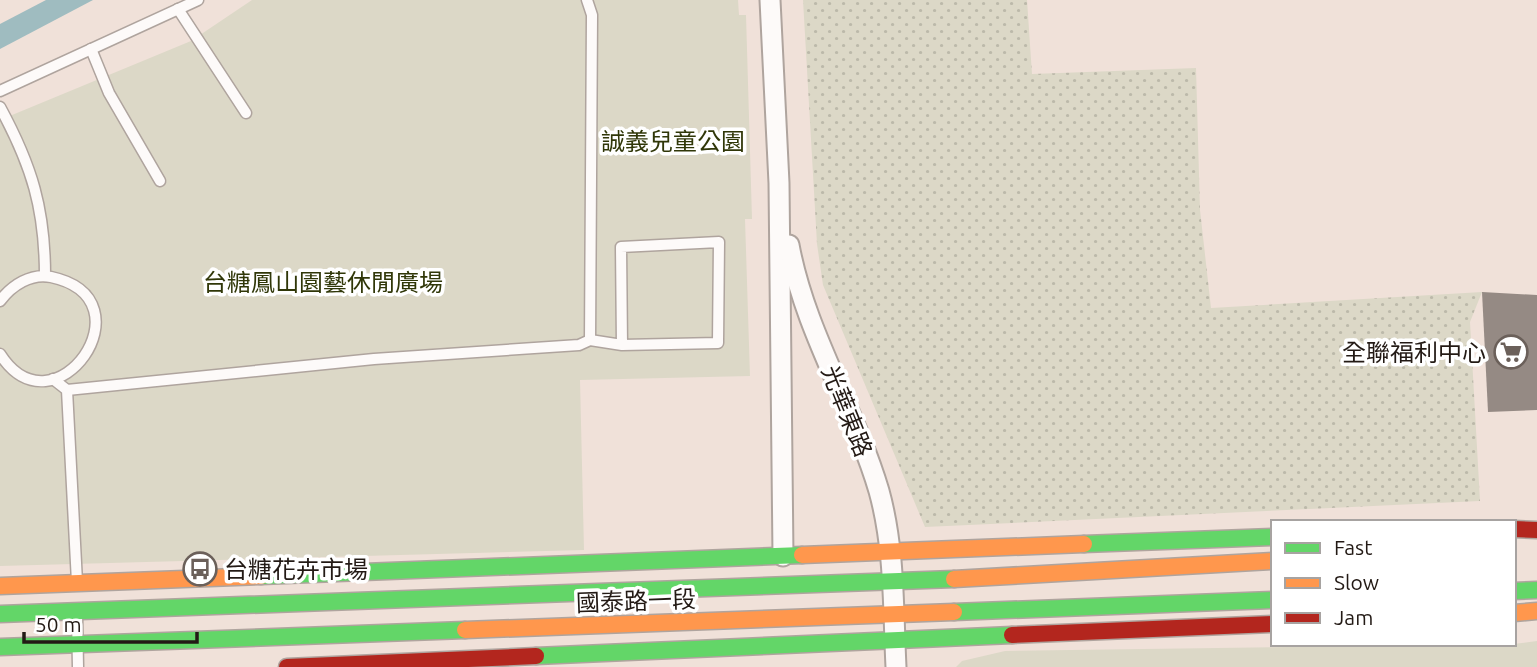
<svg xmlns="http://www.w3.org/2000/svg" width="1537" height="667" viewBox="0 0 1537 667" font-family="Ubuntu,'Noto Sans TC',sans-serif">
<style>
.grass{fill:url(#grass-dots)}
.park{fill:#dcd8c7}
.water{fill:#9fbcc0}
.building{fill:#958a84}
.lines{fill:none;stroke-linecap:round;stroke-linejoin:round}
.lane-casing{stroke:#afa49e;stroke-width:13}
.street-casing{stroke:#afa49e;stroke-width:23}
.fast-casing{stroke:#afa49e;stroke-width:19}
.slow-casing{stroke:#afa49e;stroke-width:19}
.jam-casing{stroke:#afa49e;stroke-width:19}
.lane{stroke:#fdfaf9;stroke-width:10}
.street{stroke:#fdfaf9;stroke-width:19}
.fast{stroke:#63d668;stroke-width:16}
.slow{stroke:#ff974d;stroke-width:16}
.jam{stroke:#b3261e;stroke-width:16}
.labels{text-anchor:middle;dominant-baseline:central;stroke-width:7;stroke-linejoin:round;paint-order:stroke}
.park-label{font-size:24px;fill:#303708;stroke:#fff}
.poi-label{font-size:24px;fill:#231a15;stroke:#fff;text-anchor:end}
.street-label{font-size:24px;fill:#231a15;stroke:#fff}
</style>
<defs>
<pattern id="grass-dots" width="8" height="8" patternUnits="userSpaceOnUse" patternTransform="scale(1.75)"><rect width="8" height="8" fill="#dcd8c7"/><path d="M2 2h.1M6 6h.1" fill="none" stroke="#bcb9aa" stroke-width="1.8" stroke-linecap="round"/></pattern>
</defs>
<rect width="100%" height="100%" fill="#f0e1d9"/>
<!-- grass -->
<path class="grass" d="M803 0H1027L1032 74 1196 68 1200 210 1211 308 1482 292 1470 322 1480 501 925 527 823 285 817 244Z"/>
<!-- park -->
<g class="park">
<path d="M252 0H738L739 15H746L752 219H745L750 376 580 380 584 550 0 566V120L191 41Z"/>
<path d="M1537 641V667H956L962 661 1005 651 1514 644Z"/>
</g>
<!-- water -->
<path class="water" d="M46 0H93L0 49V24Z"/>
<!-- building -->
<path class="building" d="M1482 292 1537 295V410L1488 412Z"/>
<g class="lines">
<defs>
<g id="lane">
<path d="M587 0 592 15 590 340"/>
<path d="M178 9 246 113"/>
<path d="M91 49 109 93 160 181"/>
<path d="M0 91 198 0"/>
<path d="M0 107C32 166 45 209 45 276"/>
<path d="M0 301C12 285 31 273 51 277 154 299 54 439 0 354"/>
<path d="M53 379 67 390 77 582"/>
<path d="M67 390 374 359 579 345 590 340 622 345 718 343 719 242 621 247 622 345"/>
<path d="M77 615 78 667"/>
</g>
<g id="street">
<path d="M770 0 779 183 783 556"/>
<path d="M789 245C805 332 854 407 879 491 895 549 893 608 896 667"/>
</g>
<g id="fast">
<path d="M1084 544 1273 537"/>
<path d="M261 576 802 555"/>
<path d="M1514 591 1537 590"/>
<path d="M954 612 1273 600"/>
<path d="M0 614 954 579"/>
<path d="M0 647 465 630"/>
<path d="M536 656 1012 635"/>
</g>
<g id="slow">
<path d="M802 555 1084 544"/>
<path d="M954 579 1273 561"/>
<path d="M0 586 261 576"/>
<path d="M1514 613 1537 611"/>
<path d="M465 630 954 612"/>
</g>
<g id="jam">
<path d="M1514 529 1537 530"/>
<path d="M1012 635 1273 624"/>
<path d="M287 667 536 656"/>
</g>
</defs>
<!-- lane casing -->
<use href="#lane" class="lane-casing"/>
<!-- street casing -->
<use href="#street" class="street-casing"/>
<!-- fast casing -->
<use href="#fast" class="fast-casing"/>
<!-- slow casing -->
<use href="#slow" class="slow-casing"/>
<!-- jam casing -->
<use href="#jam" class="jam-casing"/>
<!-- lane -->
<use href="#lane" class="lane"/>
<!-- street -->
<use href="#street" class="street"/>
<!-- fast -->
<use href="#fast" class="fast"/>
<!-- slow -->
<use href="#slow" class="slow"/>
<!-- jam -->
<use href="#jam" class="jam"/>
</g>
<!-- icons -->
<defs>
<symbol id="supermarket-ring" viewBox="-11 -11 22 22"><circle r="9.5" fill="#fff" stroke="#6b605a" stroke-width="1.5"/><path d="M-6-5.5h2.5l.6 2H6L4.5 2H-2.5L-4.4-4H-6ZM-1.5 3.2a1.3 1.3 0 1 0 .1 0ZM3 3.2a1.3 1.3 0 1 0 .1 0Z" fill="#6b605a"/></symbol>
<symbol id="bus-ring" viewBox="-11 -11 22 22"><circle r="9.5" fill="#fff" stroke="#6b605a" stroke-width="1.5"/><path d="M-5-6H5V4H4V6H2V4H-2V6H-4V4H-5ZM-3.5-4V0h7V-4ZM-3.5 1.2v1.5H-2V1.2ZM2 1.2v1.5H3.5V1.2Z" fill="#6b605a"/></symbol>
</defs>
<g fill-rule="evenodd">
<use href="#supermarket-ring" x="1492" y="333" width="38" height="38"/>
<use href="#bus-ring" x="181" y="550" width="38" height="38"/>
</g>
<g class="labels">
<!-- park labels -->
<g class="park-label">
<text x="673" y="141">誠義兒童公園</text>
<text x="323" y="282">台糖鳳山園藝休閒廣場</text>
</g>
<!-- poi labels -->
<g class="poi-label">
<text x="1486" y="352">全聯福利中心</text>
<text x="224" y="569" text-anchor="start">台糖花卉市場</text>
</g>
<!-- street labels -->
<g class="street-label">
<text transform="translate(847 411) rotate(68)">光華東路</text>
<text transform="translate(636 601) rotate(-2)">國泰路一段</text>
</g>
</g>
<!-- legend -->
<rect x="1271" y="520" width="245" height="126" fill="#ffffff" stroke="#a7a3a1" stroke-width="2"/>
<rect x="1285" y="543" width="35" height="10" fill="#63d668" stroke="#a7a3a1" stroke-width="2"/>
<text x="1334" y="555" font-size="21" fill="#231a15">Fast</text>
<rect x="1285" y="578" width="35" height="10" fill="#ff974d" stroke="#a7a3a1" stroke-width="2"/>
<text x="1334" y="590" font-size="21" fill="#231a15">Slow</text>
<rect x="1285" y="613" width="35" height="10" fill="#b3261e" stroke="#a7a3a1" stroke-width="2"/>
<text x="1334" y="625" font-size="21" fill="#231a15">Jam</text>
<!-- scale -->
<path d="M24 632v10h173v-10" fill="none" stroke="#231a15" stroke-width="3.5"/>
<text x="35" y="632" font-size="21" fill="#231a15" stroke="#ffffff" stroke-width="5" paint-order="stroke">50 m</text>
</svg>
